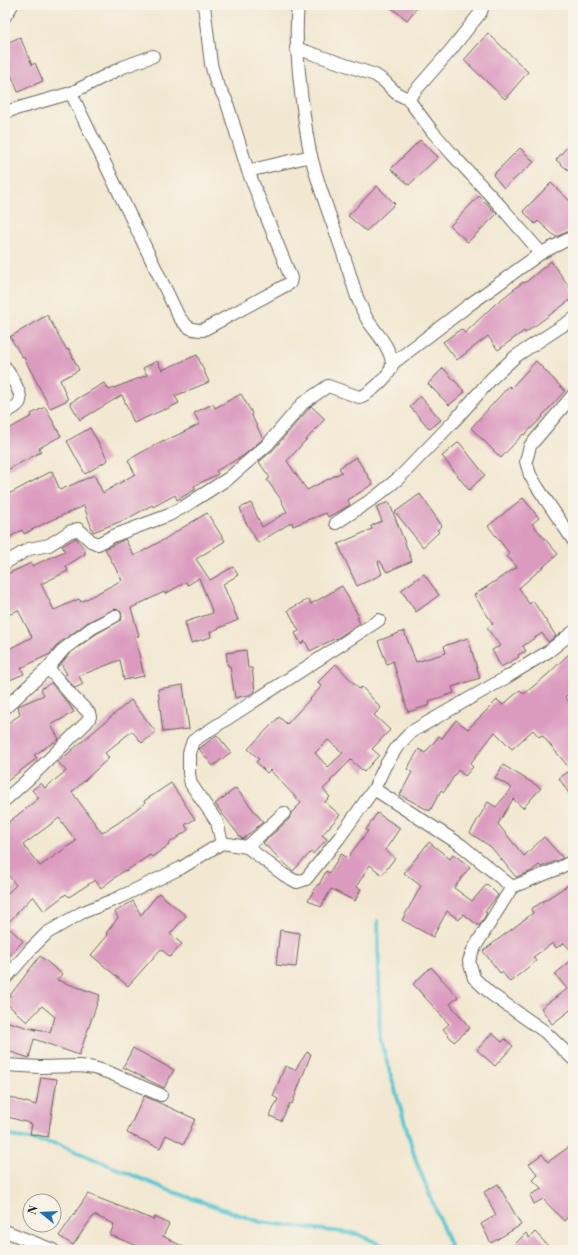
<svg xmlns="http://www.w3.org/2000/svg" width="578" height="1255" viewBox="0 0 578 1255" font-family="'Libre Bodoni',serif">
<style>
.lines{fill:none;stroke-linecap:round;stroke-linejoin:round}
.stream{stroke:#5bc8d2;stroke-width:4}
.building{fill:#db9bbf;fill-rule:evenodd}
.minor-casing{stroke:#67635b;stroke-width:14}
.minor{stroke:#fff;stroke-width:12}
</style>
<rect width="100%" height="100%" fill="#f7f3e8"/>
<filter id="ink" filterUnits="userSpaceOnUse"><feTurbulence type="fractalNoise" baseFrequency=".025" numOctaves="2"/><feDisplacementMap in="SourceGraphic" scale="8" xChannelSelector="R" yChannelSelector="G"/><feConvolveMatrix kernelMatrix="1 2 1 2 8 2 1 2 1" color-interpolation-filters="sRGB"/></filter>
<filter id="wash" filterUnits="userSpaceOnUse"><feTurbulence type="fractalNoise" baseFrequency=".012" numOctaves="4" result="noise"/><feDisplacementMap in="SourceGraphic" scale="16" xChannelSelector="R" yChannelSelector="G"/><feGaussianBlur stdDeviation="0.9" result="paint"/><feColorMatrix in="noise" values="0 0 0 0 0 0 0 0 0 0 0 0 0 0 0 0 0 1.4 0 .05"/><feComposite in="paint" operator="in"/></filter>
<g filter="url(#wash)">
<rect width="100%" height="100%" fill="#f2e8d1"/>
<g class="lines">
<!-- stream -->
<g class="stream">
<path d="M378 921 380 1038 416 1161 452 1250"/>
<path d="M5 1135 58 1144 168 1190 260 1222 357 1234 394 1250"/>
</g>
</g>
<g id="blocks">
<!-- building -->
<g class="building">
<path d="M388 5H419L407 20Z"/>
<path d="M488 33 528 72 505 99 464 60Z"/>
<path d="M20 37 32 65 35 63 43 81 18 92 10 71 8 72 5 65V44Z"/>
<path d="M420 140 438 157 409 185 391 169Z"/>
<path d="M573 140V174L556 160Z"/>
<path d="M520 148 534 162 504 188 493 175Z"/>
<path d="M551 183 573 204V227L571 230 556 237 538 221 535 224 523 211Z"/>
<path d="M377 186 395 204 366 231 348 216Z"/>
<path d="M479 196 497 214 468 242 450 226Z"/>
<path d="M551 261 573 292V298L525 333 524 331 498 350 488 336 457 360 443 342 461 329 465 333 493 306 523 282 525 283Z"/>
<path d="M47 315 67 350 69 349 79 370 60 380 68 400 50 408 23 356 22 357 10 337Z"/>
<path d="M197 355 209 382 175 396 179 403 165 410V409L134 423 122 395 80 420 70 403 104 383 109 390 147 375 143 368 157 361 162 370Z"/>
<path d="M536 361 565 391 542 416 543 417 524 435 523 434 501 458 471 428 509 386 511 388Z"/>
<path d="M443 368 465 392 449 405 428 384Z"/>
<path d="M241 394 252 413 251 414 263 439 243 456 216 471 218 474 194 486 196 489 177 500 175 495 153 507 152 505 127 519 93 532 84 506 47 522 24 534 22 530 5 540V496L52 471 60 490 94 475 103 493 135 474 128 460 164 440 165 441 200 424 194 413 213 404 215 408Z"/>
<path d="M420 396 441 420 430 429 410 407Z"/>
<path d="M311 406 325 419 287 461 307 490 342 472 339 468 356 457 373 484 348 500 350 505 338 512 328 517 326 513 293 526 292 522 258 543 245 521 240 508 251 503 262 527 287 512 280 498 267 480 270 478 259 462 273 450Z"/>
<path d="M45 407 61 436 39 448 41 452 5 471V431L32 416 31 414Z"/>
<path d="M90 428 108 460 85 474 67 441Z"/>
<path d="M459 442 485 475 469 490 442 456Z"/>
<path d="M420 494 442 526 437 530 439 532 423 547 395 512Z"/>
<path d="M523 498 539 518 532 524 558 554 519 588 529 604 533 601 556 636 548 642 542 633 523 646 526 651 518 655 519 657 501 667 492 650 500 646 487 628 493 624 474 595 517 567 507 556 510 554 488 526Z"/>
<path d="M389 502 412 561 387 572 380 561 378 562 382 574H380L381 575 357 586 338 544 372 529 371 526 382 521 376 507Z"/>
<path d="M207 513 225 541 196 559 210 580 233 567 238 575 223 584 238 620 210 632 211 637 191 643 185 622 213 613 199 578 188 585 186 582 165 594 164 592 131 608 139 636 135 637 144 676 124 680 120 660 79 676 83 684 75 688 64 676 67 674 61 664 69 654 96 634 121 620 122 617 121 612 115 609 88 622 59 643 50 654 21 668 24 674 5 682V651L32 637 18 610 5 617V575L31 563 32 566 65 551 62 546 76 538 85 550V554L66 566 68 571 41 584 54 610 79 599 81 602 122 580 105 549 125 539 134 556 165 539 177 531Z"/>
<path d="M424 574 439 595 416 612 401 590Z"/>
<path d="M342 586 359 617 357 618 360 623 336 639V638L310 651 305 641 301 644 295 633 299 631 288 610 309 599 311 604Z"/>
<path d="M404 631 416 662 446 653 444 646 468 638 480 678 452 687 454 693 429 701 430 705 408 712 393 661 387 664 378 641Z"/>
<path d="M246 650 248 668H252L255 691 249 695 235 698 230 666H228L226 653Z"/>
<path d="M573 650V689L565 697 573 707V800L559 778 571 770 542 735 539 737 533 730 512 749 495 732 470 764 473 767 465 776 458 770 444 792 441 790 430 811 400 795 412 772 407 769 419 749 425 753 439 736 442 738 456 720 468 729 497 700 503 705 520 690 524 694 547 675Z"/>
<path d="M336 664 359 689 362 687 381 708 374 715 390 730 372 749 379 755 364 772 351 760 330 781 331 782 323 789 330 797 325 802 340 815 322 835 327 839 313 854 311 852 293 871 263 843 289 819 291 813 301 803 270 770 267 773 256 762 259 759 248 749 279 717 287 724 322 686 318 682ZM328 740 343 753 328 767 315 753Z"/>
<path d="M51 683 68 703 74 712 51 725 59 739 34 755 37 758 5 783V725L20 715 18 706 44 695 41 689Z"/>
<path d="M183 685 189 729 163 732 158 689Z"/>
<path d="M131 700 156 732 142 743 132 731 105 753 109 758 72 792 102 833 118 823 145 803 144 801 171 783 195 819 185 825 188 830 168 844 169 845 152 857 150 855 126 871 125 870 101 888 95 880 69 897 66 894 44 911 33 896 6 925 23 941 5 960V896L16 885 5 871V825L39 798 32 790 41 783 45 788 66 771 58 762ZM59 818 76 841 40 866 23 845Z"/>
<path d="M217 735 231 752 213 766 199 749Z"/>
<path d="M503 765 541 788 523 808 513 799 498 824 524 856 544 837 563 858 541 867 539 865 530 872 516 877 491 847 470 833 488 802 496 807 512 788 495 778Z"/>
<path d="M236 788 263 822 243 839 241 838 215 804Z"/>
<path d="M377 813 400 828 385 850 395 858 382 875 370 865 356 887 361 889 355 901 331 889 321 907 308 900 318 884 319 885 326 871 329 873 341 854 347 858 368 831 366 830Z"/>
<path d="M429 842 450 859 453 854 470 867 454 888 472 901 487 884 498 895 485 912 487 913 479 926 463 914 459 920 447 911 433 937 402 920 421 886 404 873Z"/>
<path d="M573 882V953L564 943 556 948 553 943 533 957 536 961 510 982 502 972 500 973 483 951 533 913 531 909Z"/>
<path d="M159 893 186 916 170 934 182 944 170 957 161 949 128 986 91 955 108 935 106 933 118 918 115 912 133 901 141 915Z"/>
<path d="M280 930 300 933 296 967 276 965Z"/>
<path d="M40 956 62 974 57 980 100 995 79 1055 34 1039 29 1058 5 1050V1021L36 1030 33 1028 50 1032 55 1017 42 1006 27 1022 5 1002Z"/>
<path d="M573 959V1008L552 1024 541 1008 567 989 555 974Z"/>
<path d="M431 967 458 997 450 1004 470 1028 454 1042 443 1029 449 1024 413 984Z"/>
<path d="M492 1033 502 1042 505 1039 513 1046 495 1066 477 1050Z"/>
<path d="M133 1048 174 1070 164 1088 123 1067Z"/>
<path d="M307 1052 311 1054 292 1104 290 1103 281 1121 270 1116 278 1099 273 1096 285 1066 295 1070Z"/>
<path d="M41 1077 57 1079 48 1137 30 1134 32 1124 5 1116V1096L36 1105Z"/>
<path d="M144 1096 195 1119 184 1144 166 1135 160 1148 127 1133Z"/>
<path d="M573 1144V1212L564 1221 543 1199 534 1204 530 1195 542 1189 533 1180 538 1175 529 1164 542 1154 548 1162Z"/>
<path d="M498 1184 521 1225 491 1243 481 1224 496 1215 484 1192Z"/>
<path d="M88 1194 154 1220 155 1217 169 1224 163 1236 189 1250H138L140 1247 110 1235 114 1224 94 1215 73 1245 59 1236Z"/>
<path d="M535 1232 552 1250H509L526 1233 529 1238Z"/>
</g>
</g>
</g>
<g filter="url(#ink)">
<use href="#blocks" fill-opacity="0" stroke="#67635b" stroke-width="1"/>
<g class="lines">
<defs>
<g id="minor">
<path d="M204 5 211 64 216 82 226 100 248 171 311 156"/>
<path d="M5 16 12 5"/>
<path d="M296 48 375 75 384 81 396 93 408 99 432 131 452 154 503 209 541 253 573 237"/>
<path d="M71 93 179 317C187 327 189 330 203 330L290 283 291 278 248 171"/>
<path d="M408 99 450 51 481 12 483 5"/>
<path d="M5 112 71 93 123 67 153 56"/>
<path d="M392 364 469 305 541 253"/>
<path d="M5 367C9 373 23 394 20 401 19 406 9 410 5 413"/>
<path d="M573 395 530 446 526 461 530 475 538 488 573 540"/>
<path d="M336 523 377 496 400 477 455 420 492 378 516 356 573 319"/>
<path d="M5 563 29 549 49 545 69 532 78 529 91 541 98 544 113 536 169 515 185 506 229 478 267 445 303 403 328 386 359 397C369 395 392 374 392 364 391 347 375 332 367 319 363 312 360 304 357 297 352 282 348 268 343 253 332 221 319 189 311 156 306 135 304 114 301 93 298 63 295 35 298 5"/>
<path d="M5 708 48 668 64 649 92 628 115 616"/>
<path d="M374 789 461 845 512 887 473 950 469 961 474 978 491 994 544 1031 573 1059"/>
<path d="M5 800 35 773 87 722 90 717 89 713 73 697 48 668"/>
<path d="M222 843 217 822 191 784 189 774V753L193 741 379 620"/>
<path d="M247 847 284 813"/>
<path d="M512 887 555 870 573 861"/>
<path d="M5 979 30 950 47 933 81 913 118 898 181 868 222 843 247 847 284 875 297 882 306 879 339 838 374 789 385 766 397 747 411 732 507 677 549 651 573 632"/>
<path d="M5 1065 40 1067 80 1066 94 1068 110 1073 161 1095"/>
<path d="M5 1231 53 1250"/>
</g>
</defs>
<!-- minor casing -->
<use href="#minor" class="minor-casing"/>
<!-- minor -->
<use href="#minor" class="minor"/>
</g>
</g>
<!-- margin -->
<rect width="578" height="1255" fill="none" stroke="#f7f3e8" stroke-width="20"/>
<!-- north arrow -->
<g transform="translate(42 1213) rotate(288)"><circle r="19" fill="#f7f3e8" stroke="#9f9d96"/>
<path d="M0-3L7 15L0 10L-7 15Z" fill="#1f6fb2"/>
<text y="-6" font-size="11" font-weight="bold" text-anchor="middle" fill="#1c1c1c">N</text>
</g>
</svg>
